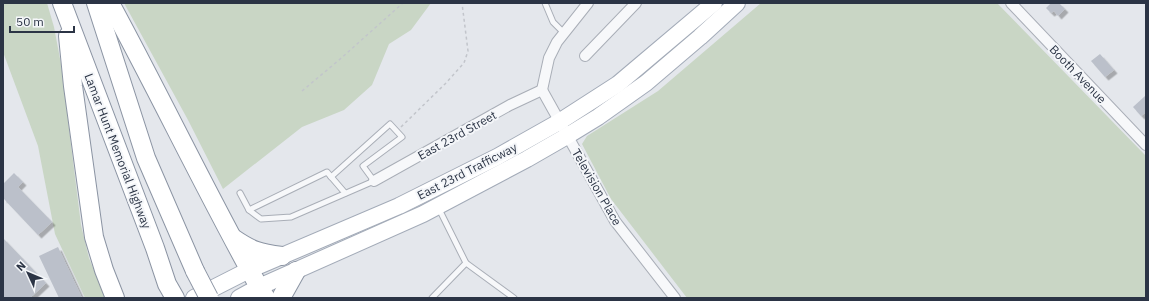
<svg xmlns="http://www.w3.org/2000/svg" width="1149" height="301" viewBox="0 0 1149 301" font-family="'IBM Plex Sans',sans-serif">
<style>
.green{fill:#c9d6c5}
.building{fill:#bbc0ca;filter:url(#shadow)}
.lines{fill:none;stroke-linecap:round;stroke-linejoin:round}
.lane-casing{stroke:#a9aeb7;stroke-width:7}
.street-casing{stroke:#a9aeb7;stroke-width:12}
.primary-casing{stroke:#a3abb8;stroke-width:18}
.highway-casing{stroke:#8b94a3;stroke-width:20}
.path{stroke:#c2c5cb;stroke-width:1.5;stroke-dasharray:3 3;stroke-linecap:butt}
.lane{stroke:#f7f8fa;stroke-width:5}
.street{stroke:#f7f8fa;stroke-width:10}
.primary{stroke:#fff;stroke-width:16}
.highway{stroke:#fff;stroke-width:18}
.highway-bridge-casing{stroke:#8b94a3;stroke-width:20;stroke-linecap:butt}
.highway-bridge{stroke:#fff;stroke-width:18}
.labels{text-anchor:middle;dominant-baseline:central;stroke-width:4;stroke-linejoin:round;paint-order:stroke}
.street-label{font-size:12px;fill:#2b3445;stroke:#f4f6f9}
</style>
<defs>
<filter id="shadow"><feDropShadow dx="3.5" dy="3.5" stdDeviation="0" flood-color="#0004"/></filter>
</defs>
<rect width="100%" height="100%" fill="#e4e7ec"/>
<!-- green -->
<g class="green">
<path d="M3 3H47L54 27 61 64 81 225 89 258 105 298H85L55 234 38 146 3 52Z"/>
<path d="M124 3H431L411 30 389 44 372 85 344 110 302 127 223 189 188 120Z"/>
<path d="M761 3H997L1146 156V298H687L611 199 582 144 587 136 658 91Z"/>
</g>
<!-- building -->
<g class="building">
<path d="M1051 3H1059L1065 9 1058 16 1054 11 1051 13 1046 8Z"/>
<path d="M1100 54 1114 70 1105 77 1091 61Z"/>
<path d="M1145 96 1146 98V112L1141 116 1133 107Z"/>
<path d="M14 173 23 182 18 187 52 222 38 235 4 199 3 200V184Z"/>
<path d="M3 238 46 283 30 298H3Z"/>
<path d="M58 247 82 298H59L39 256Z"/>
</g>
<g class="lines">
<defs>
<g id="lane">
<path d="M545 3 553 22 564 33"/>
<path d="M240 193 249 210 261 219 291 217 374 181 363 166 402 137 390 124 331 177"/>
<path d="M438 207 466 263 514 298"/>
<path d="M249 210 327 172 345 193"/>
<path d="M432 298 466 263"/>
</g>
<g id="street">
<path d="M1011 3 1146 145"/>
<path d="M585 56 636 3"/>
<path d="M542 90 615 221 675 298"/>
<path d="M542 90 549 58 557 42 588 3"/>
<path d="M374 181 510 105 542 90"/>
</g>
<g id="primary">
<path d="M194 298 249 270 399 206 497 157 559 122 618 84 714 3"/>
<path d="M239 298 259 287 423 214 527 159 567 136 598 117 646 83 700 37 737 3"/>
</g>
<g id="highway">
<path d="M62 3 155 248 167 284 175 298"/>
<path d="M96 3 146 158 195 271"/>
<path d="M110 3C161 97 207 194 259 287L266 298"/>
<path d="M68 36 73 86 94 237 104 270 115 298"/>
<path d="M233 238C252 251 259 253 282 256"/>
<path d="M282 298V296L296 271"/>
</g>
</defs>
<!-- lane casing -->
<use href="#lane" class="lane-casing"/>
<!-- street casing -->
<use href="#street" class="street-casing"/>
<!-- primary casing -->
<use href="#primary" class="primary-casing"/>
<!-- highway casing -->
<use href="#highway" class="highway-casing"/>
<!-- path -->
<g class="path">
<path d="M302 91 339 60 403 3"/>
<path d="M401 127 445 84 464 63 468 51 462 3"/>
</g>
<!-- lane -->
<use href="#lane" class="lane"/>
<!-- street -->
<use href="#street" class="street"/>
<!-- primary -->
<use href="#primary" class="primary"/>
<!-- highway -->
<use href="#highway" class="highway"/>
<defs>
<path id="highway-bridge" d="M195 271 209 298"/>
</defs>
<!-- highway-bridge casing -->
<use href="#highway-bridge" class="highway-bridge-casing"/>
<!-- highway-bridge -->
<use href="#highway-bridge" class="highway-bridge"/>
</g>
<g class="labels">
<!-- street labels -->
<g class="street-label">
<text transform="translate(1078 74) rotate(46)">Booth Avenue</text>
<text transform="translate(457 135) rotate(-29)">East 23rd Street</text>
<text transform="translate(118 151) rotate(69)">Lamar Hunt Memorial Highway</text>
<text transform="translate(467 171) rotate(-27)">East 23rd Trafficway</text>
<text transform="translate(597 187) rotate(60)">Television Place</text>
</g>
</g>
<!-- border -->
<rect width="1149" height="301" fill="none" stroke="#2b3445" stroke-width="8"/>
<!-- north arrow -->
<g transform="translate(28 273) rotate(314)" stroke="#f4f6f9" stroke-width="3" paint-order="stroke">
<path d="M0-3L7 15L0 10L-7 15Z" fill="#2b3445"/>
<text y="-6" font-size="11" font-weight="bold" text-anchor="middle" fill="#2b3445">N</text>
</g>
<!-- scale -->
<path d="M10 26v6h64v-6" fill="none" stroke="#2b3445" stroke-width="2"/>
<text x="16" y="26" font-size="12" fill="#2b3445" stroke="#f4f6f9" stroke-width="3" paint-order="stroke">50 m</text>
</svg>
